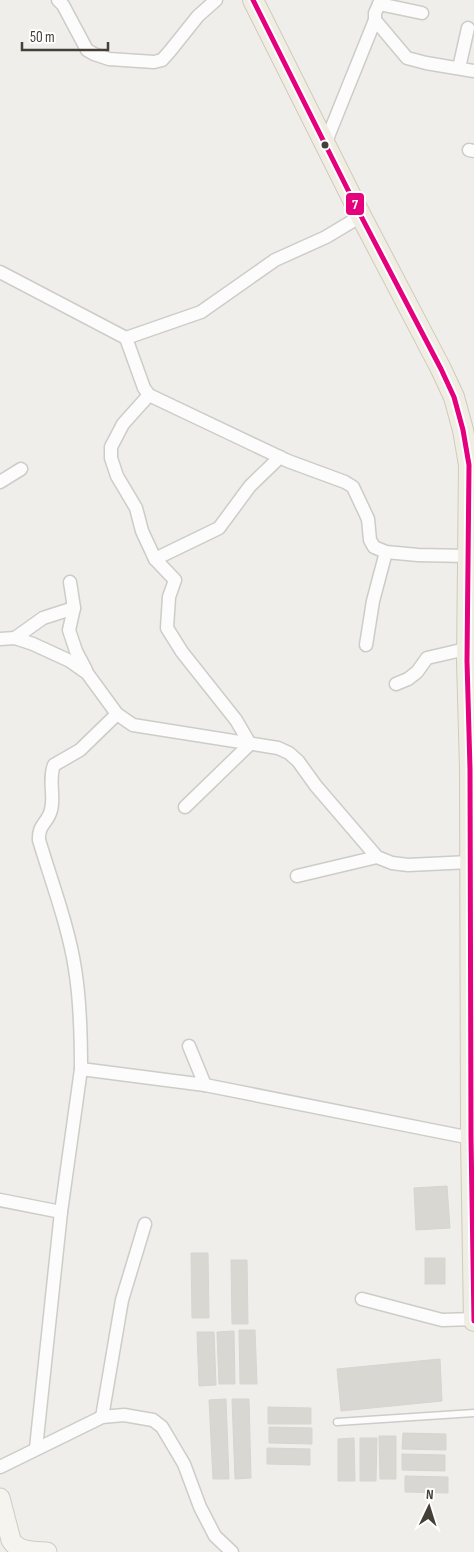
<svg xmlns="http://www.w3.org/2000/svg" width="474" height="1552" viewBox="0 0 474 1552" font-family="'Sofia Sans Condensed',sans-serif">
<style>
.building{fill:#d9d7d2;stroke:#d7d5d0}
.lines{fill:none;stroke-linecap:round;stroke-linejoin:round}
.lane-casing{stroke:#cdccc8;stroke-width:9}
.street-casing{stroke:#cdccc8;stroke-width:15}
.secondary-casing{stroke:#cecbc1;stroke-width:21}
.primary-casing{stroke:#d0cab9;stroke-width:22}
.lane{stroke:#fdfcfc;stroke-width:6}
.street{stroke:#fdfcfc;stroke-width:12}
.secondary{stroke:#f6f4ef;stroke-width:19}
.primary{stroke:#f0ede4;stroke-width:20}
.bus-1-casing{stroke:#fff;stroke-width:9}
.bus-1{stroke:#e5007d;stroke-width:5}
.bus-dot{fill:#444037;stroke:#fff;stroke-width:2}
.line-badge{stroke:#fff;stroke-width:2}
.badge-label{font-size:14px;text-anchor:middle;font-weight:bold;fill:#fff}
</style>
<rect width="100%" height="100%" fill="#efeeea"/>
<!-- building -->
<g class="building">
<path d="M447 1186 450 1228 416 1230 414 1188Z"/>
<path d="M191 1253H208L209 1318H192Z"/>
<rect x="425" y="1258" width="20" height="26"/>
<path d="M231 1260H247L248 1324H232Z"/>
<path d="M239 1330H255L257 1384H240Z"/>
<path d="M234 1331 235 1384H219L217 1332Z"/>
<path d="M197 1332H214L216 1385 199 1386Z"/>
<path d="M440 1359 442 1401 341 1411 337 1369Z"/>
<path d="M226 1399 229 1479H213L209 1400Z"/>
<path d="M232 1399H249L251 1478 235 1479Z"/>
<path d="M268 1407 311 1408V1424H268Z"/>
<path d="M269 1427 312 1428V1444L269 1443Z"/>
<path d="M403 1433 446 1434V1450L402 1449Z"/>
<path d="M379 1436H396V1479H380Z"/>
<path d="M354 1438 355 1481H338V1439Z"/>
<path d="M360 1438H377L376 1481H360Z"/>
<path d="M267 1448 310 1449V1465L267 1464Z"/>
<path d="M402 1454 445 1455V1471L402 1470Z"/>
<path d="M405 1476 448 1477V1493L405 1492Z"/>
</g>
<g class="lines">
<defs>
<path id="lane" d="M337 1422 474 1413"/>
<g id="street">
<path d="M58 0 63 5 87 50 94 54 109 59 154 62 162 60 170 51 198 16 216 0"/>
<path d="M379 4 422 13"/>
<path d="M375 20 407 58 426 63 474 71"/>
<path d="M459 68 468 28"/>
<path d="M325 144 375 20V13L381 0"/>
<path d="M469 150 474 151"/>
<path d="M0 272 126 338 201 312 275 260 326 237 361 216"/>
<path d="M126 338 144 388 149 395 288 461 345 482 353 487 368 519 370 540 374 547 386 552 418 555 468 556"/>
<path d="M149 395 123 424 111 447V458L117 476 136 508 142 531 155 559 175 580 169 597 167 628 182 652 236 720 250 744 185 807"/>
<path d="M0 482 21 469"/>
<path d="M155 559 219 528 250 486 280 457"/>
<path d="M70 582 74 608 69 630 76 651 86 670"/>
<path d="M15 638 43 618 74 608"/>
<path d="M0 639 15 638 33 644 70 661 87 673 117 714 133 725 278 748 289 753 298 761 316 786 377 857 392 863 408 865 470 862"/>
<path d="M366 645 373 601 386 552"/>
<path d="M396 684 408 679 417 672 427 658 474 647"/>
<path d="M297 876 377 857"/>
<path d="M189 1046 205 1085"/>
<path d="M81 1069 205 1085 471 1138"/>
<path d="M0 1200 61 1212"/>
<path d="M362 1299 442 1320 474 1319"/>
<path d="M102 1417 122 1300 145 1224"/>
<path d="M36 1448 61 1212 81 1069C81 1038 80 999 75 969 69 928 51 880 39 840 38 824 48 823 51 810 55 796 48 780 54 765L80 750 117 714"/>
<path d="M0 1467 102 1417 124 1415 153 1420 162 1427 184 1464 200 1507 215 1536 232 1552"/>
</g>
<path id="secondary" d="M0 1498 11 1540C18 1552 33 1551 47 1552"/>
<path id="primary" d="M253 0 361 216 441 369 454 397 463 430 469 465 467 661 470 769 471 1138 474 1321"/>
</defs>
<!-- lane casing -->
<use href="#lane" class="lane-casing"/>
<!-- street casing -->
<use href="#street" class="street-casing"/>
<!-- secondary casing -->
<use href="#secondary" class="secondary-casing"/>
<!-- primary casing -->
<use href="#primary" class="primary-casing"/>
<!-- lane -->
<use href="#lane" class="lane"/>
<!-- street -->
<use href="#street" class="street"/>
<!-- secondary -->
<use href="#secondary" class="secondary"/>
<!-- primary -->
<use href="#primary" class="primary"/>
<defs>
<path id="bus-1" d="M253 0 361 216 441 369 454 397 463 430 469 465 467 661 470 769 471 1138 474 1321"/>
</defs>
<!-- bus-1 casing -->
<use href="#bus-1" class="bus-1-casing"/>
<!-- bus-1 -->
<use href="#bus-1" class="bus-1"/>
</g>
<!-- markers -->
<circle class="bus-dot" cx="325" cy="145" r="4.5"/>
<rect class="line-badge" x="345" y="192" width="20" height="24" rx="5" fill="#e5007d"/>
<g class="badge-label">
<text x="355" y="209">7</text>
</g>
<!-- north arrow -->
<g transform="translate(429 1507) rotate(4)" stroke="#ffffff" stroke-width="4" paint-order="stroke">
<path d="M0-4L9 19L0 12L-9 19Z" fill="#444037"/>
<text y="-8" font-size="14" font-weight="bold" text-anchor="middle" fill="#444037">N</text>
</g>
<!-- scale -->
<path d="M22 42v8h86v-8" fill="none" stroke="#444037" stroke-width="2.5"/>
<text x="30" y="42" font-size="15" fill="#444037" stroke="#ffffff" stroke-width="4" paint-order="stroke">50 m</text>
</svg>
